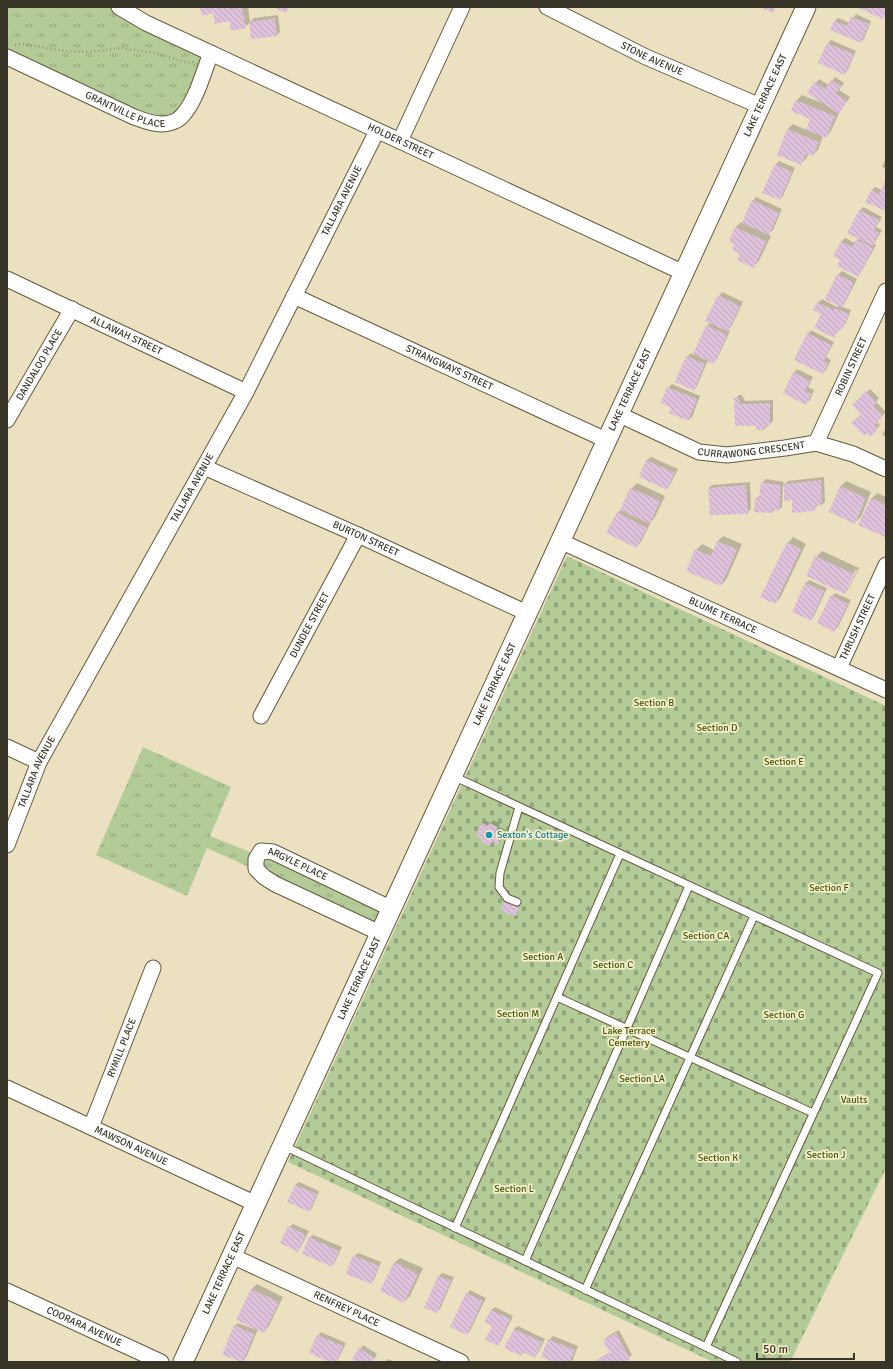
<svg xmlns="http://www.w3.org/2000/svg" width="893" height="1369" viewBox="0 0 893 1369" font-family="Signika,sans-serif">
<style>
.cemetery{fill:url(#cemetery-stones)}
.park{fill:url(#park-tufts)}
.shadow{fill:#0003;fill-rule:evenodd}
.building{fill:url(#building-back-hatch)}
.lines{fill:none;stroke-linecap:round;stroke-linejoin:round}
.service-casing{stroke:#635a3d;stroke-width:9}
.minor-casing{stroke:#635a3d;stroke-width:17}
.tertiary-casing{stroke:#635a3d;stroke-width:21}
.path{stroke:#9b947c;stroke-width:2.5;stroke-dasharray:1 3;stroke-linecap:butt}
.service{stroke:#fff;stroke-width:7}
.minor{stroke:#fff;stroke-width:15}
.tertiary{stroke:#fff;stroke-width:19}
.culture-dot{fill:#0f9aa8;stroke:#f9eecd;stroke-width:1.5}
.labels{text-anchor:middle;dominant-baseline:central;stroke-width:3.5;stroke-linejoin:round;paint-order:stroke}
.street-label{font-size:10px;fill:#383427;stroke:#f9eecd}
.park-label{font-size:10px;fill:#3b5802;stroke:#f9eecd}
.culture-label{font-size:10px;fill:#0d838f;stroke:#f9eecd;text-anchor:start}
</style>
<defs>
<pattern id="cemetery-stones" width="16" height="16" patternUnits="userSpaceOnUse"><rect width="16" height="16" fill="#b2cb97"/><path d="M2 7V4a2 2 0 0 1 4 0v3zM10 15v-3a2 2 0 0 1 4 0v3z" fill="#92a67b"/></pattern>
<pattern id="park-tufts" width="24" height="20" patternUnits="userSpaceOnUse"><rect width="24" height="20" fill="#b2cb97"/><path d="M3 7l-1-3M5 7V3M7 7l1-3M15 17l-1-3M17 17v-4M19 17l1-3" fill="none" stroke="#92a67b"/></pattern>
<pattern id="building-back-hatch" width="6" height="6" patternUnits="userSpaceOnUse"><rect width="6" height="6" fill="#dec2db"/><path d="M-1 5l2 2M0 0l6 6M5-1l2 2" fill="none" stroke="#bfa7bc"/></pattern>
</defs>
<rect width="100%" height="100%" fill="#ebe1c1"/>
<!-- cemetery -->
<path class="cemetery" d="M567 556 886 706V1168L790 1362H713L288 1162Z"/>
<!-- park -->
<g class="park">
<path d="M7 7H109L121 15 209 55 182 110 159 121 7 53Z"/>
<path d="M143 747 231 787 210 836 255 854 249 867 207 848 187 896 96 855Z"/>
<path d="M263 854 388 910 380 930 259 869Z"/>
</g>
<!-- shadow -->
<g class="shadow">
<path d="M201 7H248L250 22 254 18 278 15 280 32 277 35 252 38 250 22 245 27Z"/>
<path d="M856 14 871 21 864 39 861 42 835 21 838 18 850 23Z"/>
<path d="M831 40 856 51 848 70 845 74 828 43Z"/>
<path d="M835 77 844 83 839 90 850 97 839 113 831 131 826 137 823 136 818 150 812 155 808 153 807 158 801 163 778 154 788 129 793 124 807 130 811 118 796 101 802 95 822 103 808 93 819 79 829 85Z"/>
<path d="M886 158V168L882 167Z"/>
<path d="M779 161 795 168 783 196 779 199 763 192 776 164Z"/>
<path d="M886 182V210L872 190 875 187 882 190Z"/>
<path d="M756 197 782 209 773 230 768 234 771 236 759 261 754 266 741 253 736 243V227L741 222 743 223 753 201Z"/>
<path d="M863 207 882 217 876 227 882 230 874 244 876 245 861 272 858 276 841 259 834 256 842 241 845 238 855 243 859 238 860 210Z"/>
<path d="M842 271 857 279 845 303 842 307 851 310 846 323 833 337 818 303 822 299 837 307 839 305 838 275Z"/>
<path d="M722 292 743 302 731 327 728 330 730 331 717 359 714 362 708 360 697 386 694 389 687 357 691 353 694 355 707 326 711 322 719 296Z"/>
<path d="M811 330 834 342 826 357 831 360 826 370 822 373 808 334Z"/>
<path d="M797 369 813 377 808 387 814 390 810 400 806 403 794 373Z"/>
<path d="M672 384 700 396 692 417 688 420 673 407 668 388Z"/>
<path d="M870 389 879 398 876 402 886 412 877 422 880 425 874 432H867L862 414 853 405Z"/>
<path d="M739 395H742L745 401 773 400V421L764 429 757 425 735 399Z"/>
<path d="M886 428V437L882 435Z"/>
<path d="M651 457 678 469 670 485 667 489 640 477 647 460Z"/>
<path d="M824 477 825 502 821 505 818 504 814 510 793 499 785 486H783L782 507 778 510H775L772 512 756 499 761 495 762 483 766 479 784 482 783 486 788 481Z"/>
<path d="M846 481 871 492 861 517 855 522 840 487Z"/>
<path d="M750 482 751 509 747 513 709 488 712 485Z"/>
<path d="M637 483 665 496 655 517 651 522 641 542 636 547 618 513 622 508 631 489Z"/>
<path d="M877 493 886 497V534L885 536 860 524 872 498Z"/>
<path d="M723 536 742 544 726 580 721 585 696 550 702 544 714 550 718 541Z"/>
<path d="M793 537 806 544 780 598 775 603 788 543Z"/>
<path d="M822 551 859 568 850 587 845 593 816 557ZM856 569 857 570 849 588H847Z"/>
<path d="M809 580 827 588 814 616 811 620 793 612 806 583Z"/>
<path d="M835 593 851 600 838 627 834 631 832 596Z"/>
<path d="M493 820 500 823 499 827 506 830 501 840 498 843 494 841 490 845 483 838V824L486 821 491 823Z"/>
<path d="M506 901 520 905 516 915 505 903Z"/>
<path d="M299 1182 319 1191 312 1208 309 1211 295 1185Z"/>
<path d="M293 1224 309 1231 301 1247 298 1251 289 1227Z"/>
<path d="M313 1235 342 1247 335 1262 332 1266 309 1238Z"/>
<path d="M358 1253 381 1262 374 1280 371 1283 354 1256Z"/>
<path d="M400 1258 423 1268 410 1296 404 1302 394 1263Z"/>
<path d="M442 1273 454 1277 440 1309 437 1312 426 1307 439 1276Z"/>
<path d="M257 1284 283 1297 269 1326 264 1332 258 1329 246 1358 242 1362 223 1354 235 1326 238 1323 254 1329 251 1290Z"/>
<path d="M470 1290 486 1298 470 1331 467 1334V1294Z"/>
<path d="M495 1307 513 1316 501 1341 497 1345 491 1310Z"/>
<path d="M518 1326 545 1339 538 1353 534 1356 524 1352 521 1355 514 1329Z"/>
<path d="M619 1330 632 1355 623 1362H594L598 1359 611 1352 605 1340 608 1336Z"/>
<path d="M321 1332 346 1343 337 1362H331L318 1336Z"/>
<path d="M553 1336 578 1346 572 1362H557L549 1340Z"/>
<path d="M363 1345 377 1354 372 1362H358L353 1359Z"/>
<path d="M388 1359 395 1362H385Z"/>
</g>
<!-- building -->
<g class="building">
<path d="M200 7H230V9L242 7 246 28 231 31 229 21 215 24 213 13 202 16Z"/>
<path d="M272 7H289L286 13Z"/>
<path d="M760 7H776L773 13Z"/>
<path d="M856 7H886V12L883 19Z"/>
<path d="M851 17 869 24 861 43 830 30 834 21 847 26Z"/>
<path d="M275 18 277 36 251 39 249 22Z"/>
<path d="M827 43 854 54 845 75 818 63Z"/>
<path d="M831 80 841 86 836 94 847 101 839 114 807 93 814 82 825 89Z"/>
<path d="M795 100 835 116 826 138 806 130 810 119 791 111Z"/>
<path d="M787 129 819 142 813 156 806 154 801 165 777 155Z"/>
<path d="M775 164 792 172 780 200 762 193Z"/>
<path d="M885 181 886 182V211L865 202 871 190 879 194Z"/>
<path d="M752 200 779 213 769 235 742 223Z"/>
<path d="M859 210 879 220 874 230 879 233 873 246 847 233Z"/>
<path d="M735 227 766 241 754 268 737 260 740 254 732 250 734 244 729 241Z"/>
<path d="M856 239 873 248 858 277 837 266 840 260 833 256 841 241 852 247Z"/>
<path d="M837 274 854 283 842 308 825 299Z"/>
<path d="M718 295 740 306 728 332 705 321Z"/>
<path d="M817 302 833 310 835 308 849 314 843 328 837 332 834 338 814 328 821 314 813 310Z"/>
<path d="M706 325 727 335 714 364 693 354Z"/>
<path d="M807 333 831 345 824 361 828 363 823 374 794 360Z"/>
<path d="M686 356 705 364 694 391 675 382Z"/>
<path d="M793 372 810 381 805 391 812 394 806 405 783 393Z"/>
<path d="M667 387 697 399 688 421 669 413 671 408 661 403Z"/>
<path d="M866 391 877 402 873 406 883 416 874 426 878 429 870 437 867 433 864 436 851 423 861 414 852 405Z"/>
<path d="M734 398H738L741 404 770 403V426H765V430H756V426H735Z"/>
<path d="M646 460 675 473 667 490 639 477Z"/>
<path d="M821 480 822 506 816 505 815 511 792 513V500L784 501V484Z"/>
<path d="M761 482 781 485 779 511 772 510V513L754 512 755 498 759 499Z"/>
<path d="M746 485 748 514 710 515 708 488Z"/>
<path d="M840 486 866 498 855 524 829 512Z"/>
<path d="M630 488 660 501 650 524 620 510Z"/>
<path d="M871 498 886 505V534L885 537 858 525Z"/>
<path d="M617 512 647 528 636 548 606 533Z"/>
<path d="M717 541 737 549 721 586 686 571 695 549 711 556Z"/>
<path d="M787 542 801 549 775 604 760 597Z"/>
<path d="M815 556 854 574 845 594 806 576Z"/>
<path d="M805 583 824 591 811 621 792 612Z"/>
<path d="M831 595 848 604 834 632 817 623Z"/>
<path d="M482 823 488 826 489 823 498 827 496 831 503 834 498 844 492 842 490 846 480 841 482 839 476 836Z"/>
<path d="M504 902 519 907 516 916 501 911Z"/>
<path d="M295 1185 317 1194 309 1212 287 1202Z"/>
<path d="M288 1226 306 1235 298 1252 280 1243Z"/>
<path d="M309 1237 339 1251 332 1267 302 1254Z"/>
<path d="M353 1255 379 1266 371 1284 346 1274Z"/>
<path d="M394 1262 418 1274 404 1303 380 1291Z"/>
<path d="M438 1276 451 1281 437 1313 424 1308Z"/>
<path d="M251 1289 279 1302 264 1333 236 1320Z"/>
<path d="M466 1293 483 1301 467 1335 450 1327Z"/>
<path d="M491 1310 510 1319 498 1346 485 1340 492 1326 484 1322Z"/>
<path d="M234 1325 254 1334 243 1362 222 1355Z"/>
<path d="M514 1329 542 1342 535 1358 523 1352 521 1356 504 1348Z"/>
<path d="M616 1333 630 1359 625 1362H593L610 1353 603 1340Z"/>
<path d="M317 1335 343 1346 337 1362H329L309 1353Z"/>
<path d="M548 1339 575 1350 570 1362H554L541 1357Z"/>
<path d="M359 1348 375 1358 372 1362H356L352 1359Z"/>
</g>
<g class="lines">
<defs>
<g id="service">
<path d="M517 902 507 898 499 887 500 873 519 807"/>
<path d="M557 997 813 1113"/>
<path d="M284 1146 706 1347 878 973 453 776"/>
<path d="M455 1228 620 854"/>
<path d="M525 1261 689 886"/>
<path d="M585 1290 754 916"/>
<path d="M706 1347 737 1362"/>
</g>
<g id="minor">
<path id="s1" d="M119 7 146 23 684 273"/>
<path id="s2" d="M547 7 646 57 760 106"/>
<path id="s3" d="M7 57 134 117C142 120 152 124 161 124 167 124 176 122 181 117 196 102 203 73 211 53"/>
<path d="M400 141 462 7"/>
<path id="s4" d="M7 279 246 392"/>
<path id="s5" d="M294 296 606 440"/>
<path id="s6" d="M618 414 699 452 727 455 785 448 816 443 853 454 886 469"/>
<path id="s7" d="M7 420 72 309"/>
<path id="s8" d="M816 443 886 291"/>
<path id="s9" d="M204 467 358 535 527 613"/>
<path id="s10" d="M560 541 886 690"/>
<path id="s11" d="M839 668 886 565"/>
<path id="s12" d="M261 716 358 535"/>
<path d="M7 747 39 762"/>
<path id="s13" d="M7 845 39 762 246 392 377 131"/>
<path id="s14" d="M380 933 275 884 264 877 256 869V859L261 851 273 852 392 909"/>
<path id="s15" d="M7 1088 256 1204"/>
<path id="s16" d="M91 1127 153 968"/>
<path id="s17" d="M232 1256 461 1362"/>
<path id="s18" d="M7 1291 161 1362"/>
</g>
<g id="tertiary">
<path id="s19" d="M183 1362 806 7"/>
</g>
</defs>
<!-- service casing -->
<use href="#service" class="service-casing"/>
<!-- minor casing -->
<use href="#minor" class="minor-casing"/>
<!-- tertiary casing -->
<use href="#tertiary" class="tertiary-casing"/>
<!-- path -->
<path class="path" d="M15 45 24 44 64 51 88 52 121 48 155 53 188 63 194 62"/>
<!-- service -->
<use href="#service" class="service"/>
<!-- minor -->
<use href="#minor" class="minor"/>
<!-- tertiary -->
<use href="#tertiary" class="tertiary"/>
</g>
<!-- markers -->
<circle class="culture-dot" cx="489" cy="835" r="4"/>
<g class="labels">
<!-- street labels -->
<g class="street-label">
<text stroke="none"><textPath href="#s2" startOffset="117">STONE AVENUE</textPath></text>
<text stroke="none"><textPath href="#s19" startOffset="1394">LAKE TERRACE EAST</textPath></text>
<text stroke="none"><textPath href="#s3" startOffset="130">GRANTVILLE PLACE</textPath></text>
<text stroke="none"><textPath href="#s1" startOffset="312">HOLDER STREET</textPath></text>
<text stroke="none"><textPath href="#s13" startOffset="727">TALLARA AVENUE</textPath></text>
<text stroke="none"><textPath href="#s4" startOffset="132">ALLAWAH STREET</textPath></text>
<text stroke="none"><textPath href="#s7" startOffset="64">DANDALOO PLACE</textPath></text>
<text stroke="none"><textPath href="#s8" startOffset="84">ROBIN STREET</textPath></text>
<text stroke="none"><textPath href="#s5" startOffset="171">STRANGWAYS STREET</textPath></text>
<text stroke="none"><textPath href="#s19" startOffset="1070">LAKE TERRACE EAST</textPath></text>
<text stroke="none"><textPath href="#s6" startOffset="142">CURRAWONG CRESCENT</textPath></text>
<text stroke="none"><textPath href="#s13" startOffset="403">TALLARA AVENUE</textPath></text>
<text stroke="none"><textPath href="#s9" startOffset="177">BURTON STREET</textPath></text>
<text stroke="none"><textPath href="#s10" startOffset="179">BLUME TERRACE</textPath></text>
<text stroke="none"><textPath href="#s12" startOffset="103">DUNDEE STREET</textPath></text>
<text stroke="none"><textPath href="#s11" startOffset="45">THRUSH STREET</textPath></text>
<text stroke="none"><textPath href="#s19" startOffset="746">LAKE TERRACE EAST</textPath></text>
<text stroke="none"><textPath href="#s13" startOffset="79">TALLARA AVENUE</textPath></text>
<text stroke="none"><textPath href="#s14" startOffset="199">ARGYLE PLACE</textPath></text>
<text stroke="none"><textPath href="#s19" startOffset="422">LAKE TERRACE EAST</textPath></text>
<text stroke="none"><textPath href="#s16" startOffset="85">RYMILL PLACE</textPath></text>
<text stroke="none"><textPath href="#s15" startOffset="137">MAWSON AVENUE</textPath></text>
<text stroke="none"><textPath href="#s19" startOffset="98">LAKE TERRACE EAST</textPath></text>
<text stroke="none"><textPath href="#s17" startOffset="126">RENFREY PLACE</textPath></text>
<text stroke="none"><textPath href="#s18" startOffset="85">COORARA AVENUE</textPath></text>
</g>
<!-- park labels -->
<g class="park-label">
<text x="654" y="703">Section B</text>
<text x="717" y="728">Section D</text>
<text x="784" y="762">Section E</text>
<text x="829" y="888">Section F</text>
<text x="706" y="936">Section CA</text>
<text x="543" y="957">Section A</text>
<text x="613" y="965">Section C</text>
<text x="518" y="1014">Section M</text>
<text x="784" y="1015">Section G</text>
<text x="629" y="1031">Lake Terrace<tspan x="629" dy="12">Cemetery</tspan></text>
<text x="642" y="1079">Section LA</text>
<text x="854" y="1100">Vaults</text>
<text x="826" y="1155">Section J</text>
<text x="718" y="1158">Section K</text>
<text x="514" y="1189">Section L</text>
</g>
<!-- culture labels -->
<g class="culture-label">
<text x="497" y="835">Sexton's Cottage</text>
</g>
</g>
<!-- border -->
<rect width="893" height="1369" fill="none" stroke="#383427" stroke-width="16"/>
<!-- scale -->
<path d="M757 1353v6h97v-6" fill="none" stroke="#383427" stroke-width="2"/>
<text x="763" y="1353" font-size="12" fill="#383427" stroke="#f9eecd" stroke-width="3" paint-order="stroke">50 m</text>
</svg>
